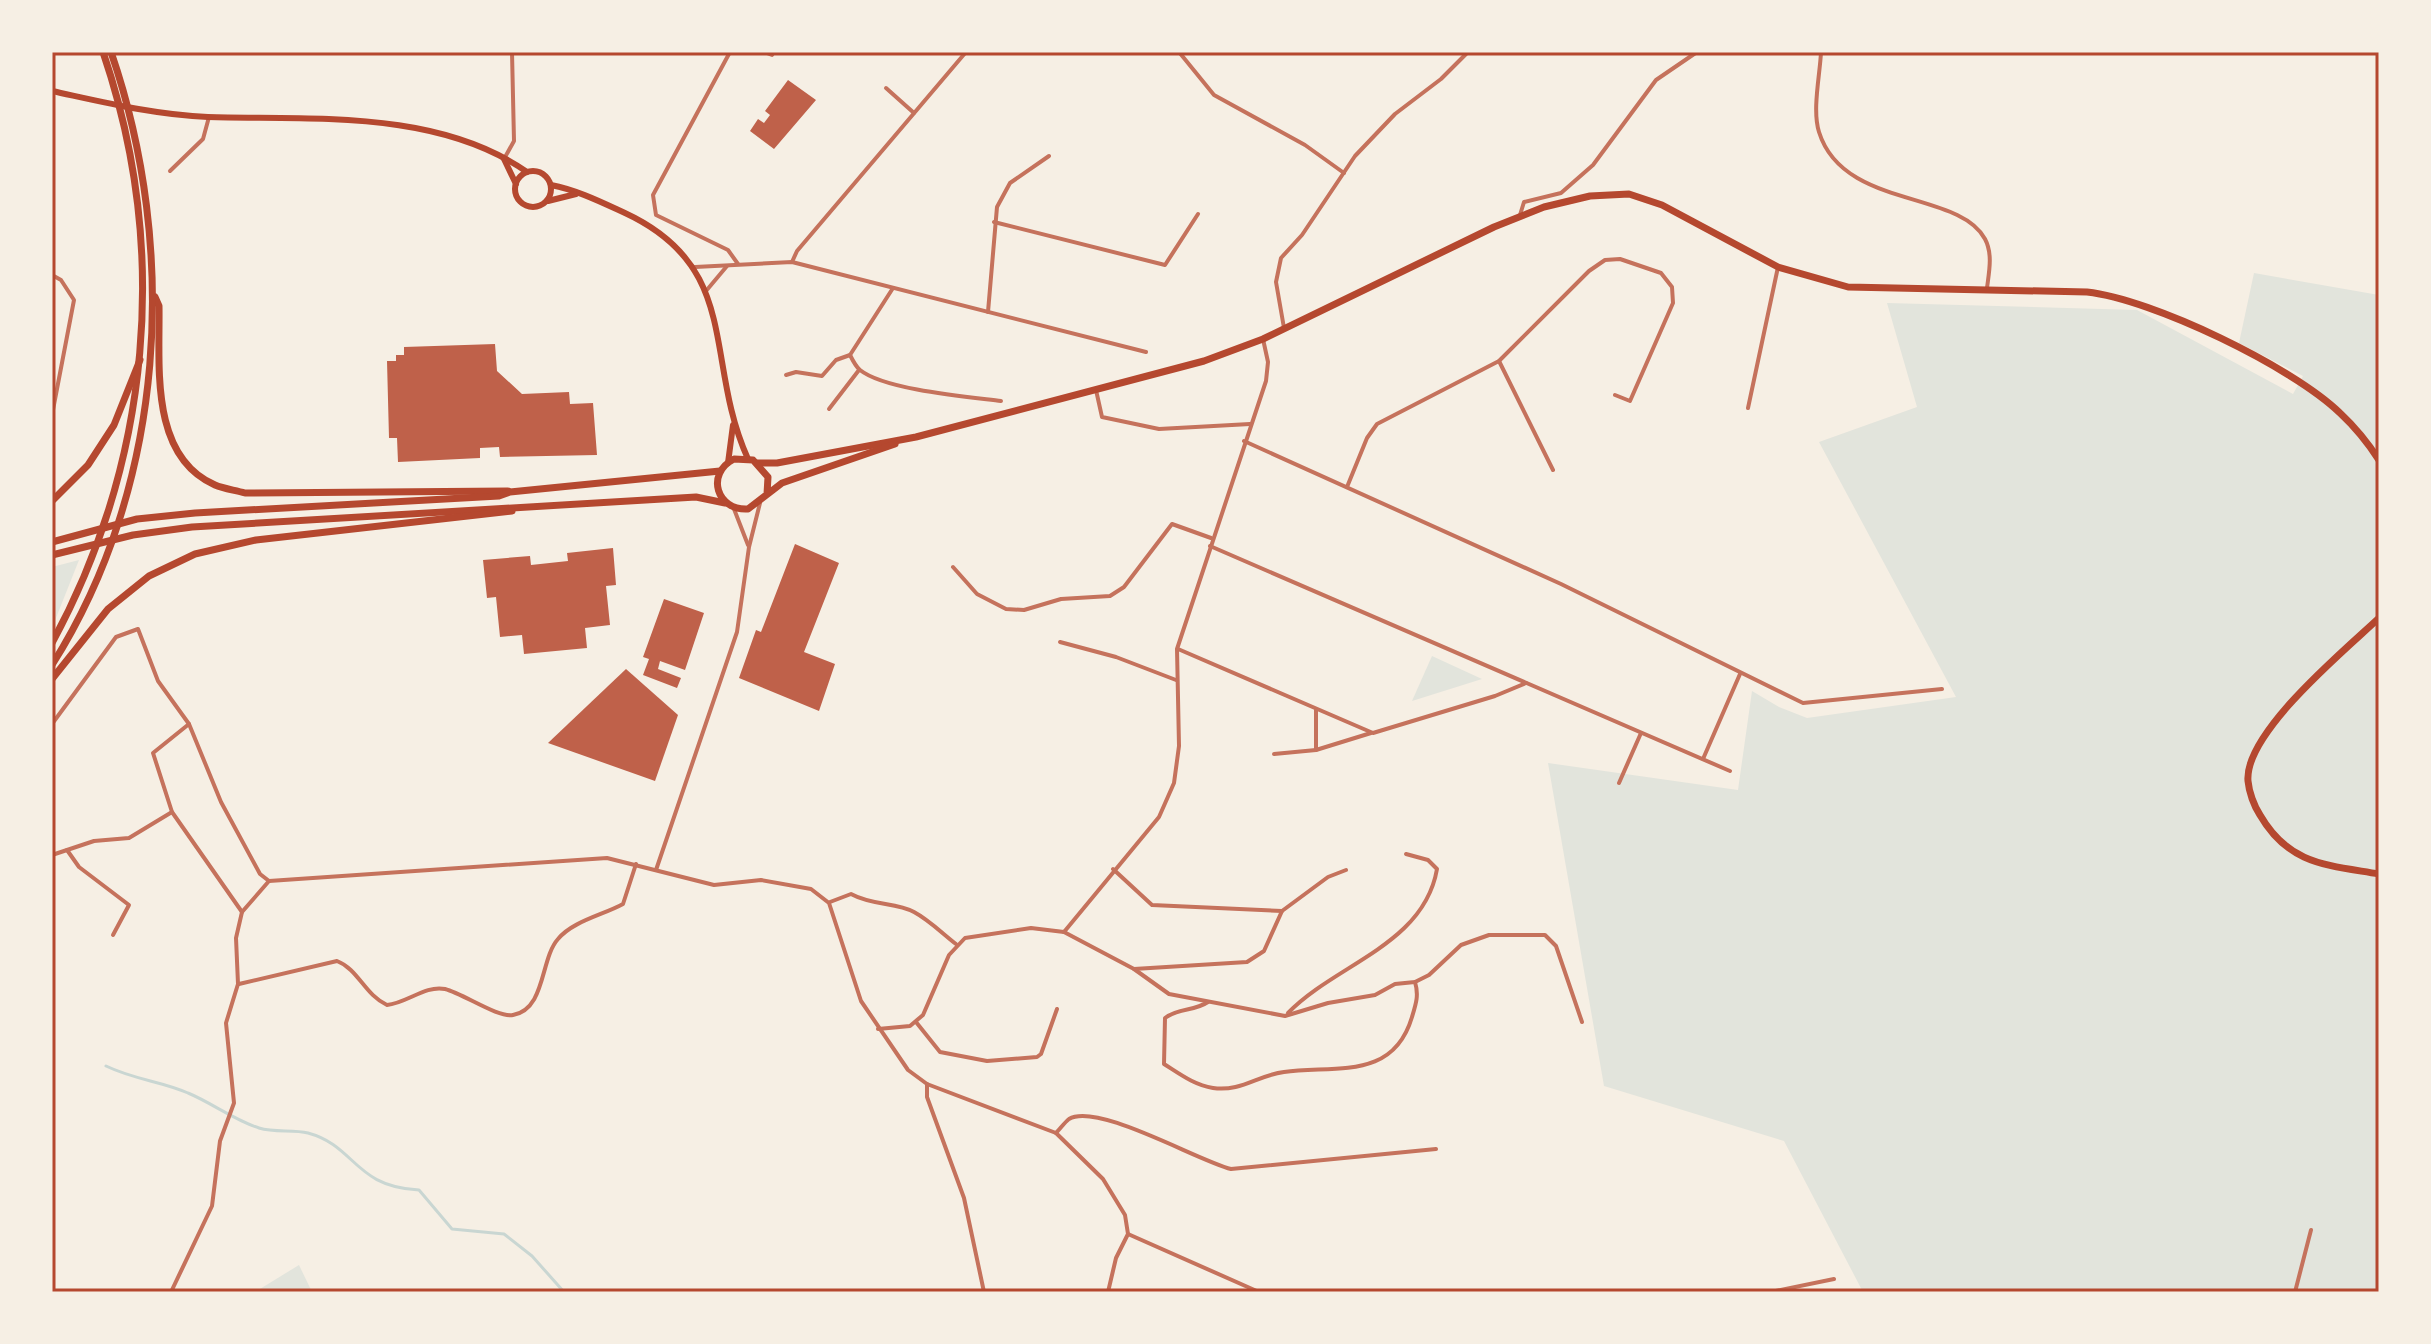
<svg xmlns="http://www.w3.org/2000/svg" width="2431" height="1344" viewBox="0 0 2431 1344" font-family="'Source Sans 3',sans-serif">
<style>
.green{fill:#e2e4dc}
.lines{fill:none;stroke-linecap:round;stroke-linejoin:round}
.stream{stroke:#c9d6d2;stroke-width:3}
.building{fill:#bf614a}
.minor{stroke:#c5725c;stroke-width:4}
.secondary{stroke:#b5482f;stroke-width:6}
.primary{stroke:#b5482f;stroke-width:7}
.neatline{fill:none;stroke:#b5482f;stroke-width:3}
</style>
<rect width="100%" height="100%" fill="#f6efe4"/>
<!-- green -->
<g class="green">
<path d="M2254 273 2379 295V1292H1863L1784 1141 1604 1086 1548 763 1738 790 1752 691 1779 707 1807 718 1956 697 1819 442 1917 407 1887 303 2137 310 2293 394 2303 376 2239 343Z"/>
<path d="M79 560 52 628V567Z"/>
<path d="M1432 656 1482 679 1412 701Z"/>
<path d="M299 1265 312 1292H255Z"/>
</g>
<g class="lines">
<!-- stream -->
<path class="stream" d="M106 1066C135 1080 161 1081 188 1093 212 1103 234 1120 259 1128 275 1133 293 1129 308 1133 356 1146 354 1187 419 1190L452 1229 504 1234 532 1256 564 1292"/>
</g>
<!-- building -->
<g class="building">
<path d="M788 80 816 100 774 149 750 131 758 119 764 123 770 115 765 111Z"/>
<path d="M495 344 497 371 522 394 569 392 570 404 593 403 597 455 500 457 499 447 480 448V458L398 462 397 438H389L387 361H396V355H404V347Z"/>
<path d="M795 544 839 563 804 652 835 664 819 711 739 678 756 630 761 632Z"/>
<path d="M613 548 616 585 606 586 610 625 585 628 587 648 524 654 522 635 500 637 496 597 487 598 483 560 530 556 531 565 568 561 567 553Z"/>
<path d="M664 599 704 613 685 670 660 661 658 669 681 678 677 688 643 675 649 659 643 657Z"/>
<path d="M626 669 678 715 655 781 548 743Z"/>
</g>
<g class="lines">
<!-- minor -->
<g class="minor">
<path d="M730 52 653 195 656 215 728 250 738 264"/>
<path d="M764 52 772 55 774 52"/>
<path d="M1179 52 1214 95 1305 145 1344 173"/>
<path d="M1821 52C1820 75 1812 110 1819 132 1843 209 1959 190 1985 239 1993 254 1989 272 1987 288"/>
<path d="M886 88 914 113"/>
<path d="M504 159 514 141 512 52"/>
<path d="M170 171 203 139 209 117"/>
<path d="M1520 215 1524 202 1561 193 1593 165 1656 80 1697 52"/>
<path d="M994 222 1165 265 1198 214"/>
<path d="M792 262 797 251 966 52"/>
<path d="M695 267 792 262 1146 352"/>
<path d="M52 275 61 280 74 300 52 415"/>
<path d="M706 291 727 266"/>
<path d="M988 312 997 207 1010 183 1049 156"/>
<path d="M1284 328 1276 282 1281 258 1302 235 1355 156 1395 114 1441 79 1468 52"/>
<path d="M850 355C852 359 856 367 860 370 885 390 969 397 1001 401"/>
<path d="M1499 361 1553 470"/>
<path d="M786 375 796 372 822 376 836 360 850 355 893 288"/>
<path d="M1096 390 1102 417 1159 429 1250 424"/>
<path d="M1748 408 1778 267"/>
<path d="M829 409 859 370"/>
<path d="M1244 441 1561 584 1803 703 1942 689"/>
<path d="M1347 487 1367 438 1377 424 1499 361 1589 271 1605 260 1620 259 1661 273 1672 287 1673 303 1630 401 1615 395"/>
<path d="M734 509 748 545"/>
<path d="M1210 546 1730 771"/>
<path d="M953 567 977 594 1006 609 1024 610 1061 599 1110 596 1124 587 1172 524 1211 538"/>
<path d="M1060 642 1116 657 1176 680"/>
<path d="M1178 649 1373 733 1495 696 1526 683"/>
<path d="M1316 710V750L1371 733"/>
<path d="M52 724 116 637 138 629 158 681 189 724 221 802 260 874 269 881"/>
<path d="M189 724 153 753 172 812 242 912"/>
<path d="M1274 754 1316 750"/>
<path d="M1703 759 1740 674"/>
<path d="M1619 783 1641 733"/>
<path d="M67 850 79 867 129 905 113 935"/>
<path d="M52 855 94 841 129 838 172 812"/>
<path d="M1113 869 1152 905 1282 911"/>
<path d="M656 870 737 632 749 547 760 503"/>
<path d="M830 902 851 894C873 906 896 902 914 912 929 920 943 934 956 944"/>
<path d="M1064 932 1134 969 1169 994 1285 1016 1328 1003 1375 995 1395 984 1415 982 1429 975 1461 945 1489 935H1545L1556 946 1582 1022"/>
<path d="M1134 969 1247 962 1264 951 1282 911 1328 877 1346 870"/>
<path d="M239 984 337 961C358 969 365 995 387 1005 407 1003 425 985 445 989 464 994 498 1018 513 1015 546 1009 540 959 558 939 573 921 603 915 623 904L636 864"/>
<path d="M1208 1002C1193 1012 1180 1007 1165 1018L1164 1064C1180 1074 1194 1085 1213 1088 1241 1092 1258 1075 1284 1072 1335 1065 1393 1081 1412 1017 1416 1004 1419 995 1415 982"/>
<path d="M1288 1013C1335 964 1424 945 1437 869L1428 860 1406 854"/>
<path d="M916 1022 940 1052 987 1061 1037 1057 1041 1054 1057 1009"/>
<path d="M878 1029 910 1026 923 1015 949 955 965 938 1031 928 1064 932 1159 817 1174 783 1179 746 1177 649 1266 381 1268 362 1263 339"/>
<path d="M927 1084V1097L964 1198 984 1292"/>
<path d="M1056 1133C1060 1129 1065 1122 1069 1119 1097 1102 1198 1161 1231 1169L1436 1149"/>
<path d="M1128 1234 1259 1292"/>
<path d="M171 1292 212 1206 220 1141 234 1103 226 1023 238 984 236 938 242 912 269 881 607 858 714 885 761 880 811 889 829 903 861 1001 908 1070 927 1084 1056 1133 1103 1179 1125 1215 1128 1234 1116 1258 1108 1292"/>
<path d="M1771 1292 1834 1279"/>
<path d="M2295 1292 2311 1230"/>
</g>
<!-- secondary -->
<g class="secondary">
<path d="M52 91C103 102 155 115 208 117 311 120 437 109 527 172"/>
<path d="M504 159 516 184"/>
<circle cx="533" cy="189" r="18"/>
<path d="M551 185C577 190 601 202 625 213 743 268 703 360 748 459"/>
<path d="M548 201 576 194"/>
<path d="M728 463 733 425"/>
</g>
<!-- primary -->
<g class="primary">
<path d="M155 297 159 306C160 365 149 456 215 485 224 489 235 490 245 493L508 491"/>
<path d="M757 463H777L916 437 1204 361 1263 339 1494 227 1544 207 1590 196 1629 194 1662 205 1778 267 1848 287 2087 292C2152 299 2293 367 2340 413 2355 427 2368 443 2379 460"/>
<path d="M767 494 768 477 753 460 734 459C705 474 717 511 748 509L782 483 895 444"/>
<path d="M52 501 88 465 114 425 140 360"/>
<path d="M52 542 137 519 195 513 499 496 510 492 720 471"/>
<path d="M52 555 133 535 192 527 696 497 725 503"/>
<path d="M2379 618C2345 650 2244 733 2248 781 2249 792 2254 806 2260 815 2289 865 2327 865 2379 874"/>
<path d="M52 643C151 460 170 249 103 52"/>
<path d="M52 665C166 485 179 250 111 52"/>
<path d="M52 679 108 609 149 576 195 554 256 540 512 511"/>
</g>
</g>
<!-- border -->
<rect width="2431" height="1344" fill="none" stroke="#f6efe4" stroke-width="108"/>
<rect x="54" y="54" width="2323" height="1236" class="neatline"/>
</svg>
